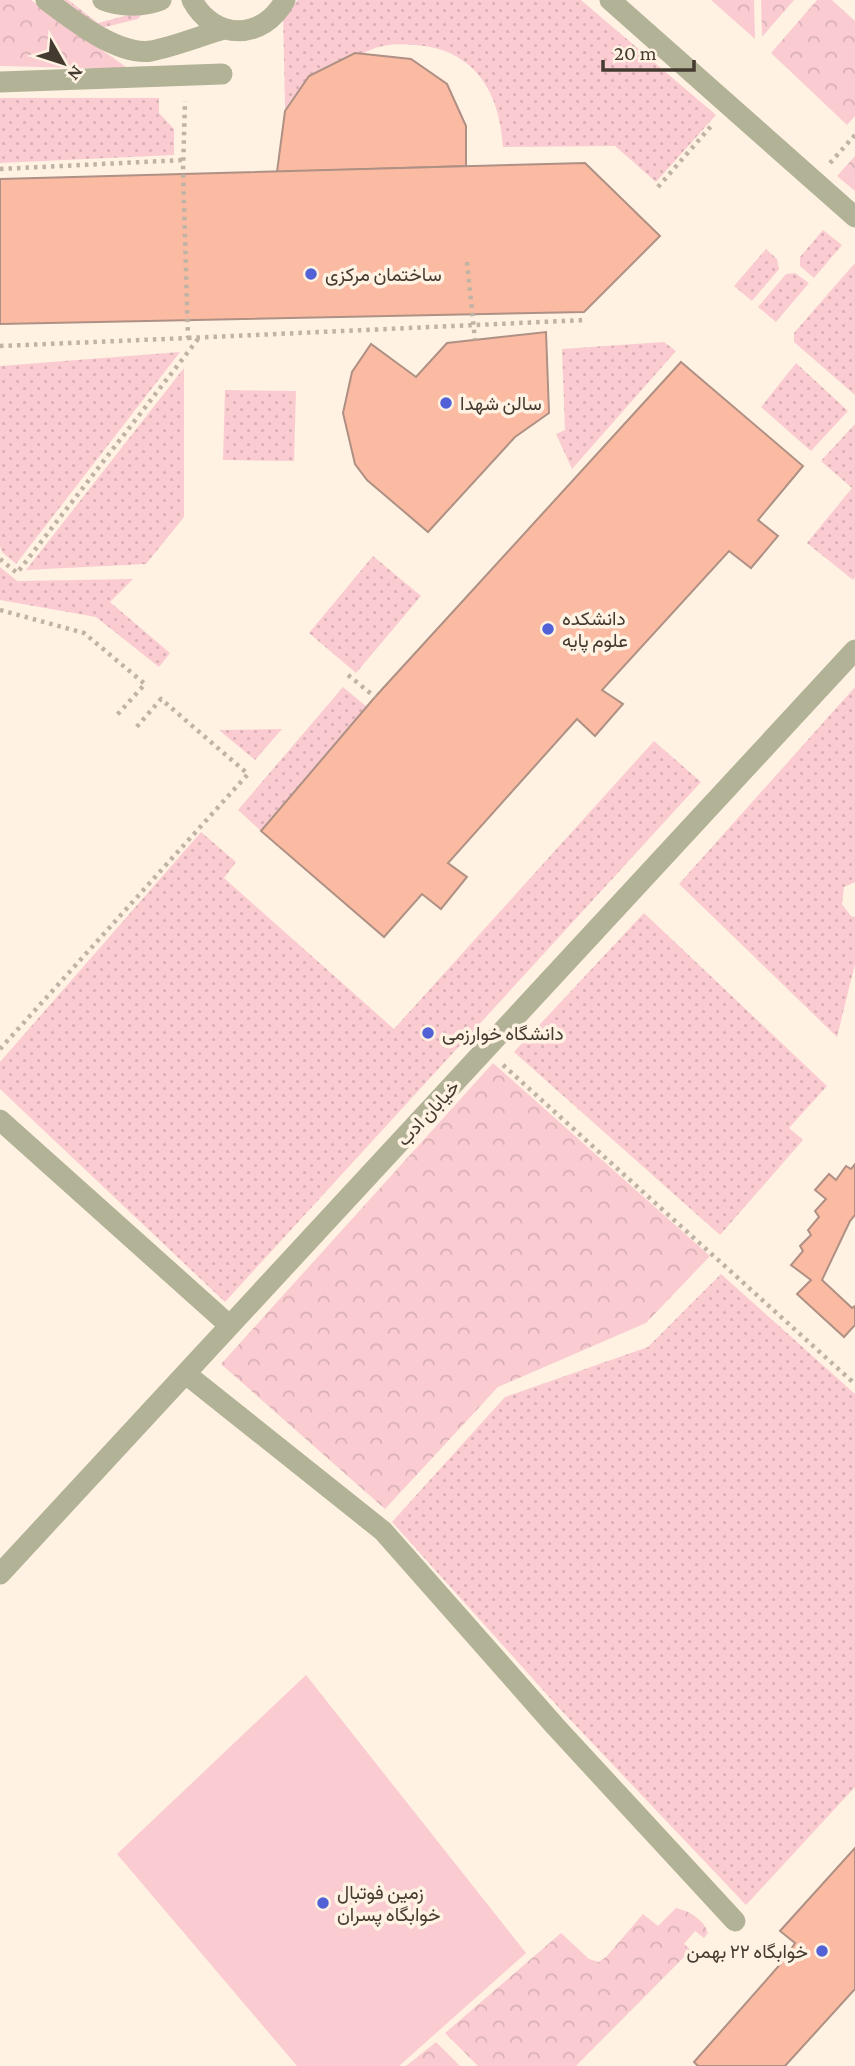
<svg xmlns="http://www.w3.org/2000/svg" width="855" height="2066" viewBox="0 0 855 2066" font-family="'Crimson Pro',Vazirmatn,serif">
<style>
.grass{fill:url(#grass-dots)}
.forest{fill:url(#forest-crowns)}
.pitch{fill:#faccd2}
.building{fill:#fbbba2;stroke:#af9084;stroke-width:2}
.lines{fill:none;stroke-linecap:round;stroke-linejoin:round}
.path{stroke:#bfb3a5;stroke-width:4.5;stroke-dasharray:3.5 5;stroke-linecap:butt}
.minor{stroke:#b2b297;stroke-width:21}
.poi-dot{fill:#5361d7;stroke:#fff2e2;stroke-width:2.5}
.labels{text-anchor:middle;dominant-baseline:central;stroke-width:7;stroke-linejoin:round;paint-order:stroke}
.poi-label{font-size:19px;fill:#433a30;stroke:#fff2e2;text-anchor:start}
.street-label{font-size:19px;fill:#433a30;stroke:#fff2e2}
</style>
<defs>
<pattern id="grass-dots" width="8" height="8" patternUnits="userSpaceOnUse" patternTransform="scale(1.75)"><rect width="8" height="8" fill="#faccd2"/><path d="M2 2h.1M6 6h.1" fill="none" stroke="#d8b0b5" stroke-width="1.8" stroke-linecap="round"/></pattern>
<pattern id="forest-crowns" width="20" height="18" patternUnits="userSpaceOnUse" patternTransform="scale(1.75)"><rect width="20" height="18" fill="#faccd2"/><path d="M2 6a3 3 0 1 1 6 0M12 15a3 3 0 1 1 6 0" fill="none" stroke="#d8b0b5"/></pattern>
</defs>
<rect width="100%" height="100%" fill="#fff2e2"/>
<!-- grass -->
<g class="grass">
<path d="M60 0H68L98 23 136 13 141 15 138 19 101 28Z"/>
<path d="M298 0H581L716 115 656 182 615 146 503 147C500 92 474 48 414 45 396 43 379 44 362 54 354 58 348 71 342 78 324 103 305 127 286 151L283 14Z"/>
<path d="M159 98V113L174 129V155L0 163V98Z"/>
<path d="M823 230 842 245 814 278 800 266V257Z"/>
<path d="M766 249 777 259 779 269 752 301 734 286Z"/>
<path d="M854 264 855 265V395L794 342V333Z"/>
<path d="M795 273 809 283 776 322 758 307 786 274Z"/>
<path d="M664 342 676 351 572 469 556 434 565 430 562 349Z"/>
<path d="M180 352 16 564 2 552 0 546V366Z"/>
<path d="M796 363 848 411 811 451 761 407Z"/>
<path d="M184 368V517L146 564 26 570Z"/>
<path d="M225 390 296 391 294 461 223 460Z"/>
<path d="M855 424V577L853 580 807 543 852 488 821 461Z"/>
<path d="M373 556 421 596 356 673 309 633Z"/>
<path d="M0 567 17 581 133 579 110 602 170 653 159 667 96 617 0 600Z"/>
<path d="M343 687 367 707 261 831 238 810Z"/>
<path d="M855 687V882L844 887 842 904 851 916 855 917V964L837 1037 679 884Z"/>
<path d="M282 729 255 760 219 730 281 729Z"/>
<path d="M654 741 701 782 225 1302 0 1089V1062L201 832 236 862 224 878 394 1029Z"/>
<path d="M644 913 827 1086 789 1128 803 1140 720 1235 514 1052Z"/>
<path d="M721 1274 855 1394V1787L746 1905 560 1709 392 1522 505 1397 648 1347Z"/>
</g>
<!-- forest -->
<g class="forest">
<path d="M0 0H31L129 69 0 66Z"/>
<path d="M711 0H754L755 39Z"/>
<path d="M761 0H794L762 37Z"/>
<path d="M817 0H832L855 21V116L847 125 771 53Z"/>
<path d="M855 156V191L837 176Z"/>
<path d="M493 1063 710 1256 646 1323 498 1387 385 1509 221 1364Z"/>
<path d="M676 1908C690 1911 704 1920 708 1933L704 1938 695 1931 684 1944 691 1950 576 2066H478L445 2033 561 1933 589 1959 599 1962 607 1956 643 1914 658 1926Z"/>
<path d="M436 2042 460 2066H406Z"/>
</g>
<!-- pitch -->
<path class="pitch" d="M306 1675 526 1953 399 2066H297L117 1854Z"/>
<!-- building -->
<g class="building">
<path d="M355 53 411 59 447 84 466 126V166L277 172 285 111 309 76Z"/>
<path d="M585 163 660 236 584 312 0 324V179Z"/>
<path d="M546 332 549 413 515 437 428 532 367 480 355 464 343 413 352 372 371 344 416 377 447 343Z"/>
<path d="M681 362 803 466 758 520 778 536 751 568 729 551 602 690 623 704 595 736 577 719 448 863 467 877 441 909 422 894 384 937 261 831 375 697Z"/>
<path d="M855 1164V1215L850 1221 822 1280 852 1308 855 1306V1325L844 1337 797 1294 811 1280 791 1265 803 1251 800 1246 811 1235 808 1230 819 1217 815 1211 826 1199 815 1190 829 1174 836 1180 846 1166 851 1169Z"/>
<path d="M855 1848V1989L785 2066H698L694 2062 784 1960 795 1943 780 1931Z"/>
</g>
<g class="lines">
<!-- path -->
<g class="path">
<path d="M830 163 855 135"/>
<path d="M0 169 183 160"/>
<path d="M658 187 712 125"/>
<path d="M467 262 475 340"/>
<path d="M188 338 586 320"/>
<path d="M0 346 188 338 183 170 185 101"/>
<path d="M0 559 17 573 198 339"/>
<path d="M0 610 84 633 145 684 117 715"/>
<path d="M348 675 375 697"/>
<path d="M0 1049 248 774 161 699 134 730"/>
<path d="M503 1065 855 1384"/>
</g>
<!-- minor -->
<g class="minor">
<path d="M46 0C71 19 118 56 151 51 176 46 200 36 224 29"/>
<path d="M103 0C119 7 145 7 161 0"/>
<path d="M192 0C214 41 263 41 285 0"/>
<path d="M610 0 855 217"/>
<path d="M0 82 222 74"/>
<path d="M0 1120 229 1325"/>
<path d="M186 1374 383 1531 555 1726 735 1921"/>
<path d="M0 1574 855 650"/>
</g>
</g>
<!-- markers -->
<g class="poi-dot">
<circle cx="311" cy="274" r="7"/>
<circle cx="446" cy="403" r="7"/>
<circle cx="548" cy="629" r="7"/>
<circle cx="428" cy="1033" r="7"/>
<circle cx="323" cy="1903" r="7"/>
<circle cx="822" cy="1951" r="7"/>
</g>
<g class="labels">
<!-- poi labels -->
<g class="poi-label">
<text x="325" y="274">ساختمان مرکزی</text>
<text x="460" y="403">سالن شهدا</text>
<text x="562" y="618">دانشکده<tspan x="562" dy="22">علوم پایه</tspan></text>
<text x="442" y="1033">دانشگاه خوارزمی</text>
<text x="337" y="1892">زمین فوتبال<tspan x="337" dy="22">خوابگاه پسران</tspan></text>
<text x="808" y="1951" text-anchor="end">خوابگاه ۲۲ بهمن</text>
</g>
<!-- street labels -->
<g class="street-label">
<text transform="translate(428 1113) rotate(-47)">خیابان ادب</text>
</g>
</g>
<!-- north arrow -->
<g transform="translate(63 63) rotate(129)" stroke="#fff2e2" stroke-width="5" paint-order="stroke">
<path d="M0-5L12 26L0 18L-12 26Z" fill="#433a30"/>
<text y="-10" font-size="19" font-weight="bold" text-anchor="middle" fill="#433a30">N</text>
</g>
<!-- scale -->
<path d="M603 60v10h91v-10" fill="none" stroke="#433a30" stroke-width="3.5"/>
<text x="614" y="60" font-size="21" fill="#433a30" stroke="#fff2e2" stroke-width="5" paint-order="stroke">20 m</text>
</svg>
